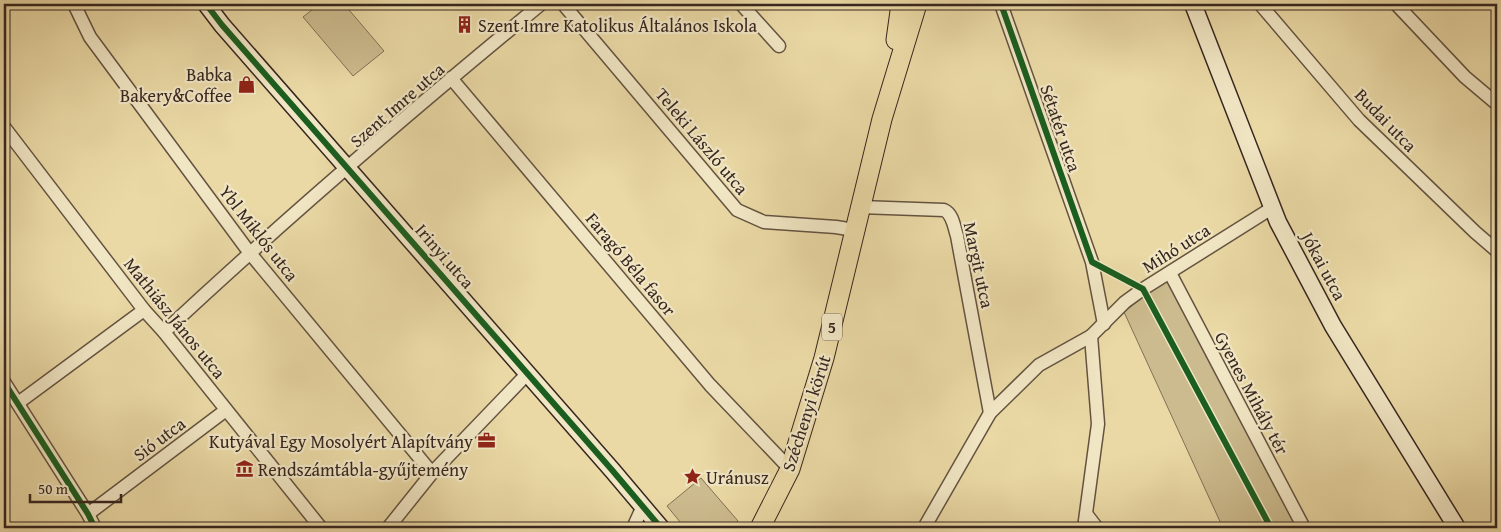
<svg xmlns="http://www.w3.org/2000/svg" width="1501" height="532" viewBox="0 0 1501 532" font-family="'Gentium Book Plus',serif">
<style>
.green{fill:#ccbb8e;stroke:#827057}
.lines{fill:none;stroke-linecap:round;stroke-linejoin:round}
.street-casing{stroke:#645341;stroke-width:15}
.secondary-casing{stroke:#372620;stroke-width:19}
.primary-casing{stroke:#372620;stroke-width:21}
.street{stroke:#f1e6c4;stroke-width:12}
.secondary{stroke:#f1e6c4;stroke-width:16}
.primary{stroke:#ead9a5;stroke-width:19}
.cycleway-casing{stroke:#f1e6c4;stroke-width:9}
.cycleway{stroke:#1b5e20;stroke-width:6}
.labels{text-anchor:middle;dominant-baseline:central;stroke-width:4.5;stroke-linejoin:round;paint-order:stroke}
.shield{fill:#f1e6c4;stroke:#6f6051;stroke-width:1}
.shield-label{font-size:16px;font-weight:bold;fill:#372620}
.poi-label{font-size:18px;fill:#372620;stroke:#f1e6c4;text-anchor:start}
.street-label{font-size:18px;fill:#372620;stroke:#f1e6c4}
</style>
<rect width="100%" height="100%" fill="#ead9a5"/>
<filter id="stains"><feTurbulence type="fractalNoise" baseFrequency=".004" numOctaves="4"/><feColorMatrix values="0 0 0 0 .2 0 0 0 0 .09 0 0 0 0 .02 0 0 0 .5 -.17"/></filter>
<radialGradient id="worn" r=".72"><stop offset=".6" stop-color="#630" stop-opacity="0"/><stop offset="1" stop-color="#630" stop-opacity=".3"/></radialGradient>
<!-- green -->
<g class="green">
<path d="M319 4H344L384 51 353 76 303 17Z"/>
<path d="M1169 277 1300 528H1223L1124 312Z"/>
<path d="M701 478 738 521 734 528H685L667 506Z"/>
</g>
<g class="lines">
<defs>
<g id="street">
<path d="M74 4 90 37 249 252 432 473"/>
<path d="M563 4 737 210 764 222 836 227 854 230"/>
<path d="M741 4 779 46"/>
<path d="M1001 4 1092 262 1104 324"/>
<path d="M1260 4 1359 120 1475 232 1497 251"/>
<path d="M1396 4 1465 77 1497 104"/>
<path d="M451 78 710 385 790 469"/>
<path d="M4 127 144 310 164 332 321 528"/>
<path d="M860 207 944 210C953 214 954 227 957 236L990 413"/>
<path d="M1170 273 1304 528"/>
<path d="M164 332C286 218 412 110 541 4"/>
<path d="M4 382 88 514 95 528"/>
<path d="M18 403 144 310"/>
<path d="M88 514 226 410"/>
<path d="M1087 515 1097 528"/>
<path d="M388 528 432 473 527 374"/>
<path d="M633 528 643 506"/>
<path d="M924 528 990 413 1039 365 1091 336 1125 302 1143 289 1272 208"/>
<path d="M1084 528 1098 424 1091 336"/>
</g>
<g id="secondary">
<path d="M206 4 222 25 612 470 661 528"/>
<path d="M1193 4 1278 222 1333 326 1457 528"/>
</g>
<g id="primary">
<path d="M896 40 901 4"/>
<path d="M760 528 790 469 824 358 882 119 917 4"/>
</g>
</defs>
<!-- street casing -->
<use href="#street" class="street-casing"/>
<!-- secondary casing -->
<use href="#secondary" class="secondary-casing"/>
<!-- primary casing -->
<use href="#primary" class="primary-casing"/>
<!-- street -->
<use href="#street" class="street"/>
<!-- secondary -->
<use href="#secondary" class="secondary"/>
<!-- primary -->
<use href="#primary" class="primary"/>
<defs>
<g id="cycleway">
<path d="M206 4 222 25 612 470 661 528"/>
<path d="M1001 4 1092 262 1143 289 1271 528"/>
<path d="M4 382 88 514 95 528"/>
</g>
</defs>
<!-- cycleway casing -->
<use href="#cycleway" class="cycleway-casing"/>
<!-- cycleway -->
<use href="#cycleway" class="cycleway"/>
</g>
<!-- icons -->
<defs>
<symbol id="building-bare" viewBox="-9 -9 18 18"><path d="M-4-6H4V6H1V3H-1V6H-4ZM-2.5-4.3h1.7v1.8h-1.7ZM.8-4.3h1.7v1.8H.8ZM-2.5-1h1.7V.8h-1.7ZM.8-1h1.7V.8H.8Z" fill="#8f2418" stroke="#f1e6c4" stroke-width="2.5" paint-order="stroke"/></symbol>
<symbol id="shop-bare" viewBox="-9 -9 18 18"><path d="M-5-2.5h2.3a2.7 3.5 0 0 1 5.4 0H5L5.5 6h-11ZM-1.5-2.5h3a1.5 2.3 0 0 0-3 0Z" fill="#8f2418" stroke="#f1e6c4" stroke-width="2.5" paint-order="stroke"/></symbol>
<symbol id="office-bare" viewBox="-9 -9 18 18"><path d="M-6-3h4V-5.5h4V-3h4V5H-6ZM-1-4.5V-3h2v-1.5ZM-6 0V1H6V0Z" fill="#8f2418" stroke="#f1e6c4" stroke-width="2.5" paint-order="stroke"/></symbol>
<symbol id="museum-bare" viewBox="-9 -9 18 18"><path d="M0-6L6-3V-2H-6V-3ZM-5-1h2V3h-2ZM-1-1h2V3h-2ZM3-1h2V3H3ZM-6 4H6V6H-6Z" fill="#8f2418" stroke="#f1e6c4" stroke-width="2.5" paint-order="stroke"/></symbol>
<symbol id="sight-bare" viewBox="-9 -9 18 18"><path d="M0-6L1.8-2.2L6-1.7L2.9 1.2L3.7 5.4L0 3.3L-3.7 5.4L-2.9 1.2L-6-1.7L-1.8-2.2Z" fill="#8f2418" stroke="#f1e6c4" stroke-width="2.5" paint-order="stroke"/></symbol>
</defs>
<g fill-rule="evenodd">
<use href="#building-bare" x="452" y="12" width="25" height="25"/>
<use href="#shop-bare" x="234" y="72" width="25" height="25"/>
<use href="#office-bare" x="474" y="428" width="25" height="25"/>
<use href="#museum-bare" x="232" y="456" width="25" height="25"/>
<use href="#sight-bare" x="680" y="464" width="25" height="25"/>
</g>
<g class="labels">
<!-- shield labels -->
<rect class="shield" x="822" y="313.5" width="20" height="27" rx="4"/>
<g class="shield-label">
<text x="832" y="327">5</text>
</g>
<!-- poi labels -->
<g class="poi-label">
<text x="478" y="25">Szent Imre Katolikus Általános Iskola</text>
<text x="232" y="74" text-anchor="end">Babka<tspan x="232" dy="21">Bakery&amp;Coffee</tspan></text>
<text x="473" y="441" text-anchor="end">Kutyával Egy Mosolyért Alapítvány</text>
<text x="258" y="469">Rendszámtábla-gyűjtemény</text>
<text x="706" y="477">Uránusz</text>
</g>
<!-- street labels -->
<g class="street-label">
<text transform="translate(397 105) rotate(-41)">Szent Imre utca</text>
<text transform="translate(1386 120) rotate(46)">Budai utca</text>
<text transform="translate(1061 128) rotate(71)">Sétatér utca</text>
<text transform="translate(702 141) rotate(50)">Teleki László utca</text>
<text transform="translate(259 233) rotate(52)">Ybl Miklós utca</text>
<text transform="translate(1176 248) rotate(-32)">Mihó utca</text>
<text transform="translate(445 256) rotate(49)">Irinyi utca</text>
<text transform="translate(631 264) rotate(50)">Faragó Béla fasor</text>
<text transform="translate(979 265) rotate(78)">Margit utca</text>
<text transform="translate(1324 266) rotate(62)">Jókai utca</text>
<text transform="translate(175 318) rotate(51)">Mathiász János utca</text>
<text transform="translate(1252 393) rotate(62)">Gyenes Mihály tér</text>
<text transform="translate(806 413) rotate(-72)">Széchenyi körút</text>
<text transform="translate(159 439) rotate(-37)">Sió utca</text>
</g>
</g>
<!-- margin -->
<rect width="1501" height="532" fill="none" stroke="#ead9a5" stroke-width="20"/>
<rect x="5" y="5" width="1491" height="522" fill="none" stroke="#372620" stroke-width="2.5"/>
<rect x="10" y="10" width="1481" height="512" fill="none" stroke="#372620"/>
<!-- scale -->
<path d="M30 494v8h91v-8" fill="none" stroke="#372620" stroke-width="2.5"/>
<text x="38" y="494" font-size="15" fill="#372620" stroke="#f1e6c4" stroke-width="4" paint-order="stroke">50 m</text>
<rect width="100%" height="100%" filter="url(#stains)"/>
<rect width="100%" height="100%" fill="url(#worn)"/>
</svg>
